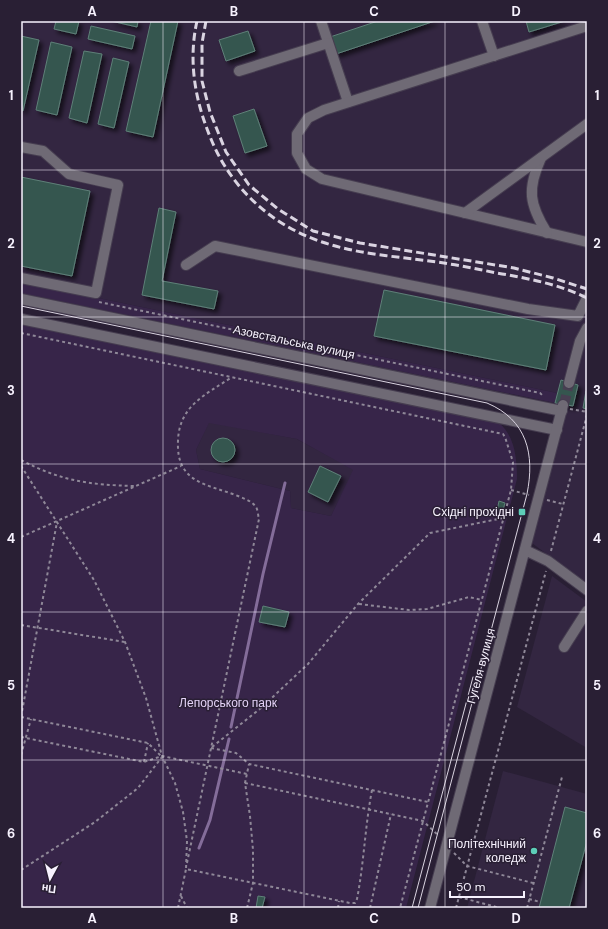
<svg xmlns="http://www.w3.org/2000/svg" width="608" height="929" viewBox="0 0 608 929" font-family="'DM Sans',sans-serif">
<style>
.built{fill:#332641}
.green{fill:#372549;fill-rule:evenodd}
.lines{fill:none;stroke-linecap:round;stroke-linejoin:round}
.stream{stroke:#846d9a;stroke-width:3}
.building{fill:#35564f;stroke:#5e8078;filter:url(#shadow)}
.minor-tunnel{stroke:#483f52;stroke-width:10;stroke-dasharray:10 5;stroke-linecap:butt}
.minor-casing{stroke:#463d50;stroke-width:12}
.path{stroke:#8f8898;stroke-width:2;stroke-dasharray:3 3;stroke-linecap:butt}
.minor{stroke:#6f6a75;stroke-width:10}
.tram{stroke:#dad4e1;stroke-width:1}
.rail{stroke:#dad4e1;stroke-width:3;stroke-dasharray:8 4;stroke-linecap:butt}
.grid{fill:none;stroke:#f7f2fe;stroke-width:1;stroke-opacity:0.55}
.poi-dot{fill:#5dceb8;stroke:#291f34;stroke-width:1.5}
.labels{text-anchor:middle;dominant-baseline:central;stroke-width:3;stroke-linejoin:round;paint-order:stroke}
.street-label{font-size:12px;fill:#f7f2fe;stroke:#291f34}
.poi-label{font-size:12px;fill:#f7f2fe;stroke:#291f34;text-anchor:end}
.park-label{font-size:12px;fill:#e3d2f6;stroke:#291f34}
.neatline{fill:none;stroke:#f7f2fe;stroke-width:1.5}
.grid-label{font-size:13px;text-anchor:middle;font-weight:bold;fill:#f7f2fe}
</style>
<defs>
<filter id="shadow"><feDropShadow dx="3.5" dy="3.5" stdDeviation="2" flood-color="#0009"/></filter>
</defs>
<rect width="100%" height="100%" fill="#291f34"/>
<!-- built -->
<g class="built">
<path d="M21 21H587V585L532 543 568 406 555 403 557 393 21 282Z"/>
<path d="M209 422 297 439 354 470 331 516 291 508 290 491 200 469 196 450Z"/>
<path d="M552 576 587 602V748L517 707Z"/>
<path d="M503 771 587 794V908H467Z"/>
</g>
<!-- green -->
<g class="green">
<path d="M21 282 557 393 555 403 21 293Z"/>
<path d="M21 324 499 423C515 436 517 459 517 479L406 908H21ZM209 423 297 439 353 470 331 516 291 508 290 491 200 469 196 450Z"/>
</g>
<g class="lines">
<!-- stream -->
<g class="stream">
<path d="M231 727 263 574 285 483"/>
<path d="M199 848 210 820 229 739"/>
</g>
</g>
<!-- building -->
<g class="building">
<path d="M56 21H79L76 34 54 29Z"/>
<path d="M111 21H138L137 27Z"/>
<path d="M151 21H178L153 137 126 131Z"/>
<path d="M378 21H435L336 54 330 37Z"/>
<path d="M526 21H565L529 32Z"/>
<path d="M91 26 135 36 132 49 88 39Z"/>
<path d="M248 31 255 51 226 61 219 40Z"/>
<path d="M21 36 39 40 23 111 21 110Z"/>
<path d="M51 42 72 47 57 115 36 110Z"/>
<path d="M84 51 102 54 87 123 69 118Z"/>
<path d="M113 58 129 62 114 128 98 124Z"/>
<path d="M254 109 267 146 245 153 233 116Z"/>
<path d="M21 177 90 191 72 276 21 266Z"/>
<path d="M159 208 176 212 162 281 218 291 214 309 142 295Z"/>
<path d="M384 290 555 325 546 370 374 336Z"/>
<path d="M561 380 578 385 573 406 555 403Z"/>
<path d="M586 391 587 392V409L583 408Z"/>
<circle cx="223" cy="450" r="12"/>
<path d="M320 466 341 476 328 502 308 492Z"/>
<path d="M499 501 505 503 502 513 497 511Z"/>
<path d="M263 606 289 612 285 627 259 622Z"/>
<path d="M565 807 587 813V841L569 908H539Z"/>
<path d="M258 896 265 897 262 908H256Z"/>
</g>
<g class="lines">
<!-- minor-tunnel -->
<path class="minor-tunnel" d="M564 405 569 383"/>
<defs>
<g id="minor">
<path d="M321 21 348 102"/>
<path d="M482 21 494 56"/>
<path d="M587 26 324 110 308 118 297 134V153L306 169 322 179 587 242"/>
<path d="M239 71 328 43"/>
<path d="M21 147 43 151 69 174 118 185 96 293 21 278"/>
<path d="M541 158C527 189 529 204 547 233"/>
<path d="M465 213 587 124"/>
<path d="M186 265 215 246 528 309 578 316 587 298"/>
<path d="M21 299 562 411"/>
<path d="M21 319 557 430"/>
<path d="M569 383 580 341 587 328"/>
<path d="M525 550 548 561 587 590"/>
<path d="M564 647 587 611"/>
<path d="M430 908 563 405"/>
</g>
</defs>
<!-- minor casing -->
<use href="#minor" class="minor-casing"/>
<!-- path -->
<g class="path">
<path d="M99 302 540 393 544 397"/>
<path d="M21 333 503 434 505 437 513 462 511 490 400 908"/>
<path d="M570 409 587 412"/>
<path d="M21 460C61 481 90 485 135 486"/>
<path d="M21 466 94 580 125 642 146 698 162 756 175 783 183 812 187 841 186 869 350 903H355L357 899C364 863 365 826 372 790"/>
<path d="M511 490 529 495"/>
<path d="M547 500 563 504"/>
<path d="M21 537 181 466"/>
<path d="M551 551 587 415"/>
<path d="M359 604 409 610 427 609 469 597 482 600"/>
<path d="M21 625 125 642"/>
<path d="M21 717 57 522"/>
<path d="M21 717 148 743 161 756"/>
<path d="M21 737 144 762 162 756 247 774"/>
<path d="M212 747 261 708 308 664 358 604 430 533 503 518"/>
<path d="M211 748 236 753 249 764 428 802"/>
<path d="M21 755 31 719"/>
<path d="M144 762 148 743"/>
<path d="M245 783 423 821 439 836"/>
<path d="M454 853 467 866 533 883"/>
<path d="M187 863 259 519C258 516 258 510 256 507 252 501 245 499 238 496 208 484 176 484 178 441 179 406 205 395 232 377"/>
<path d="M21 870 95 822 138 788 162 757"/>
<path d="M181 896 187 908"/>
<path d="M459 897 500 908"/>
<path d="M529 899 540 902"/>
<path d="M178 908 186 869"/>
<path d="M247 908 253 883V850L250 816 245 783 249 764"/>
<path d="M338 908 339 901"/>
<path d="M370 908 391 814"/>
<path d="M456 908 546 571"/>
<path d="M527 908 562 777"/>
</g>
<!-- minor -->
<use href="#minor" class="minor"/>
<!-- tram -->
<g class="tram">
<path d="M21 306 487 403C527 420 535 454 527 494L418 908"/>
<path d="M412 908 473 677"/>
</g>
<!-- rail -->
<g class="rail">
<path d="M197 21C188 61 195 101 211 139 231 188 271 225 322 242 363 256 408 257 450 264 470 267 489 272 509 275 535 280 563 286 587 298"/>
<path d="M206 21 202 43V81L210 112 226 152 249 185 278 209 313 231 360 243 514 268 553 278 587 289"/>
</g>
</g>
<!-- grid -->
<path class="grid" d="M163 21V908M304 21V908M445 21V908M21 170H587M21 317H587M21 464H587M21 612H587M21 760H587"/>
<!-- markers -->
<g class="poi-dot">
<rect x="518" y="508" width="8" height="8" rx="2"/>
<circle cx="534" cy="851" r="4"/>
</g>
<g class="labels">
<!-- street labels -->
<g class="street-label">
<text transform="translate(294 342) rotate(12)">Азовстальська вулиця</text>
<text transform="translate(481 666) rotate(-75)">Гугеля вулиця</text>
</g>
<!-- poi labels -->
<g class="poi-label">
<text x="514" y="512">Східні прохідні</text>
<text x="526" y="844">Політехнічний<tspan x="526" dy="14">коледж</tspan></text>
</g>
<!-- park labels -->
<g class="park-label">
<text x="228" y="703">Лепорського парк</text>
</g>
</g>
<!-- border -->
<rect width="608" height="929" fill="none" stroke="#291f34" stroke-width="44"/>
<!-- north arrow -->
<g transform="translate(50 879) rotate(187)" stroke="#291f34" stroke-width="3" paint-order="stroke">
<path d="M0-3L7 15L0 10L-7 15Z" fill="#f7f2fe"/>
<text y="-6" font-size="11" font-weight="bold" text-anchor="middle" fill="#f7f2fe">Пн</text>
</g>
<!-- scale -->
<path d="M450 891v6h74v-6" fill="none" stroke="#f7f2fe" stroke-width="2"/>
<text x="456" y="891" font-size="12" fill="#f7f2fe" stroke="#291f34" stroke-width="3" paint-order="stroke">50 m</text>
<rect x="22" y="22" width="564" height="885" class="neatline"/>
<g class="grid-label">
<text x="92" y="16">A</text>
<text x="234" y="16">B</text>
<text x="374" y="16">C</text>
<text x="516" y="16">D</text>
<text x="11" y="100">1</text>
<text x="597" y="100">1</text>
<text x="11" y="248">2</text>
<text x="597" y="248">2</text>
<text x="11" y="395">3</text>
<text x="597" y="395">3</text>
<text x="11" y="543">4</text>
<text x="597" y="543">4</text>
<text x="11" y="690">5</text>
<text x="597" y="690">5</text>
<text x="11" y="838">6</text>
<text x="597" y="838">6</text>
<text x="92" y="923">A</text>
<text x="234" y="923">B</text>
<text x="374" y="923">C</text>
<text x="516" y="923">D</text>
</g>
</svg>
